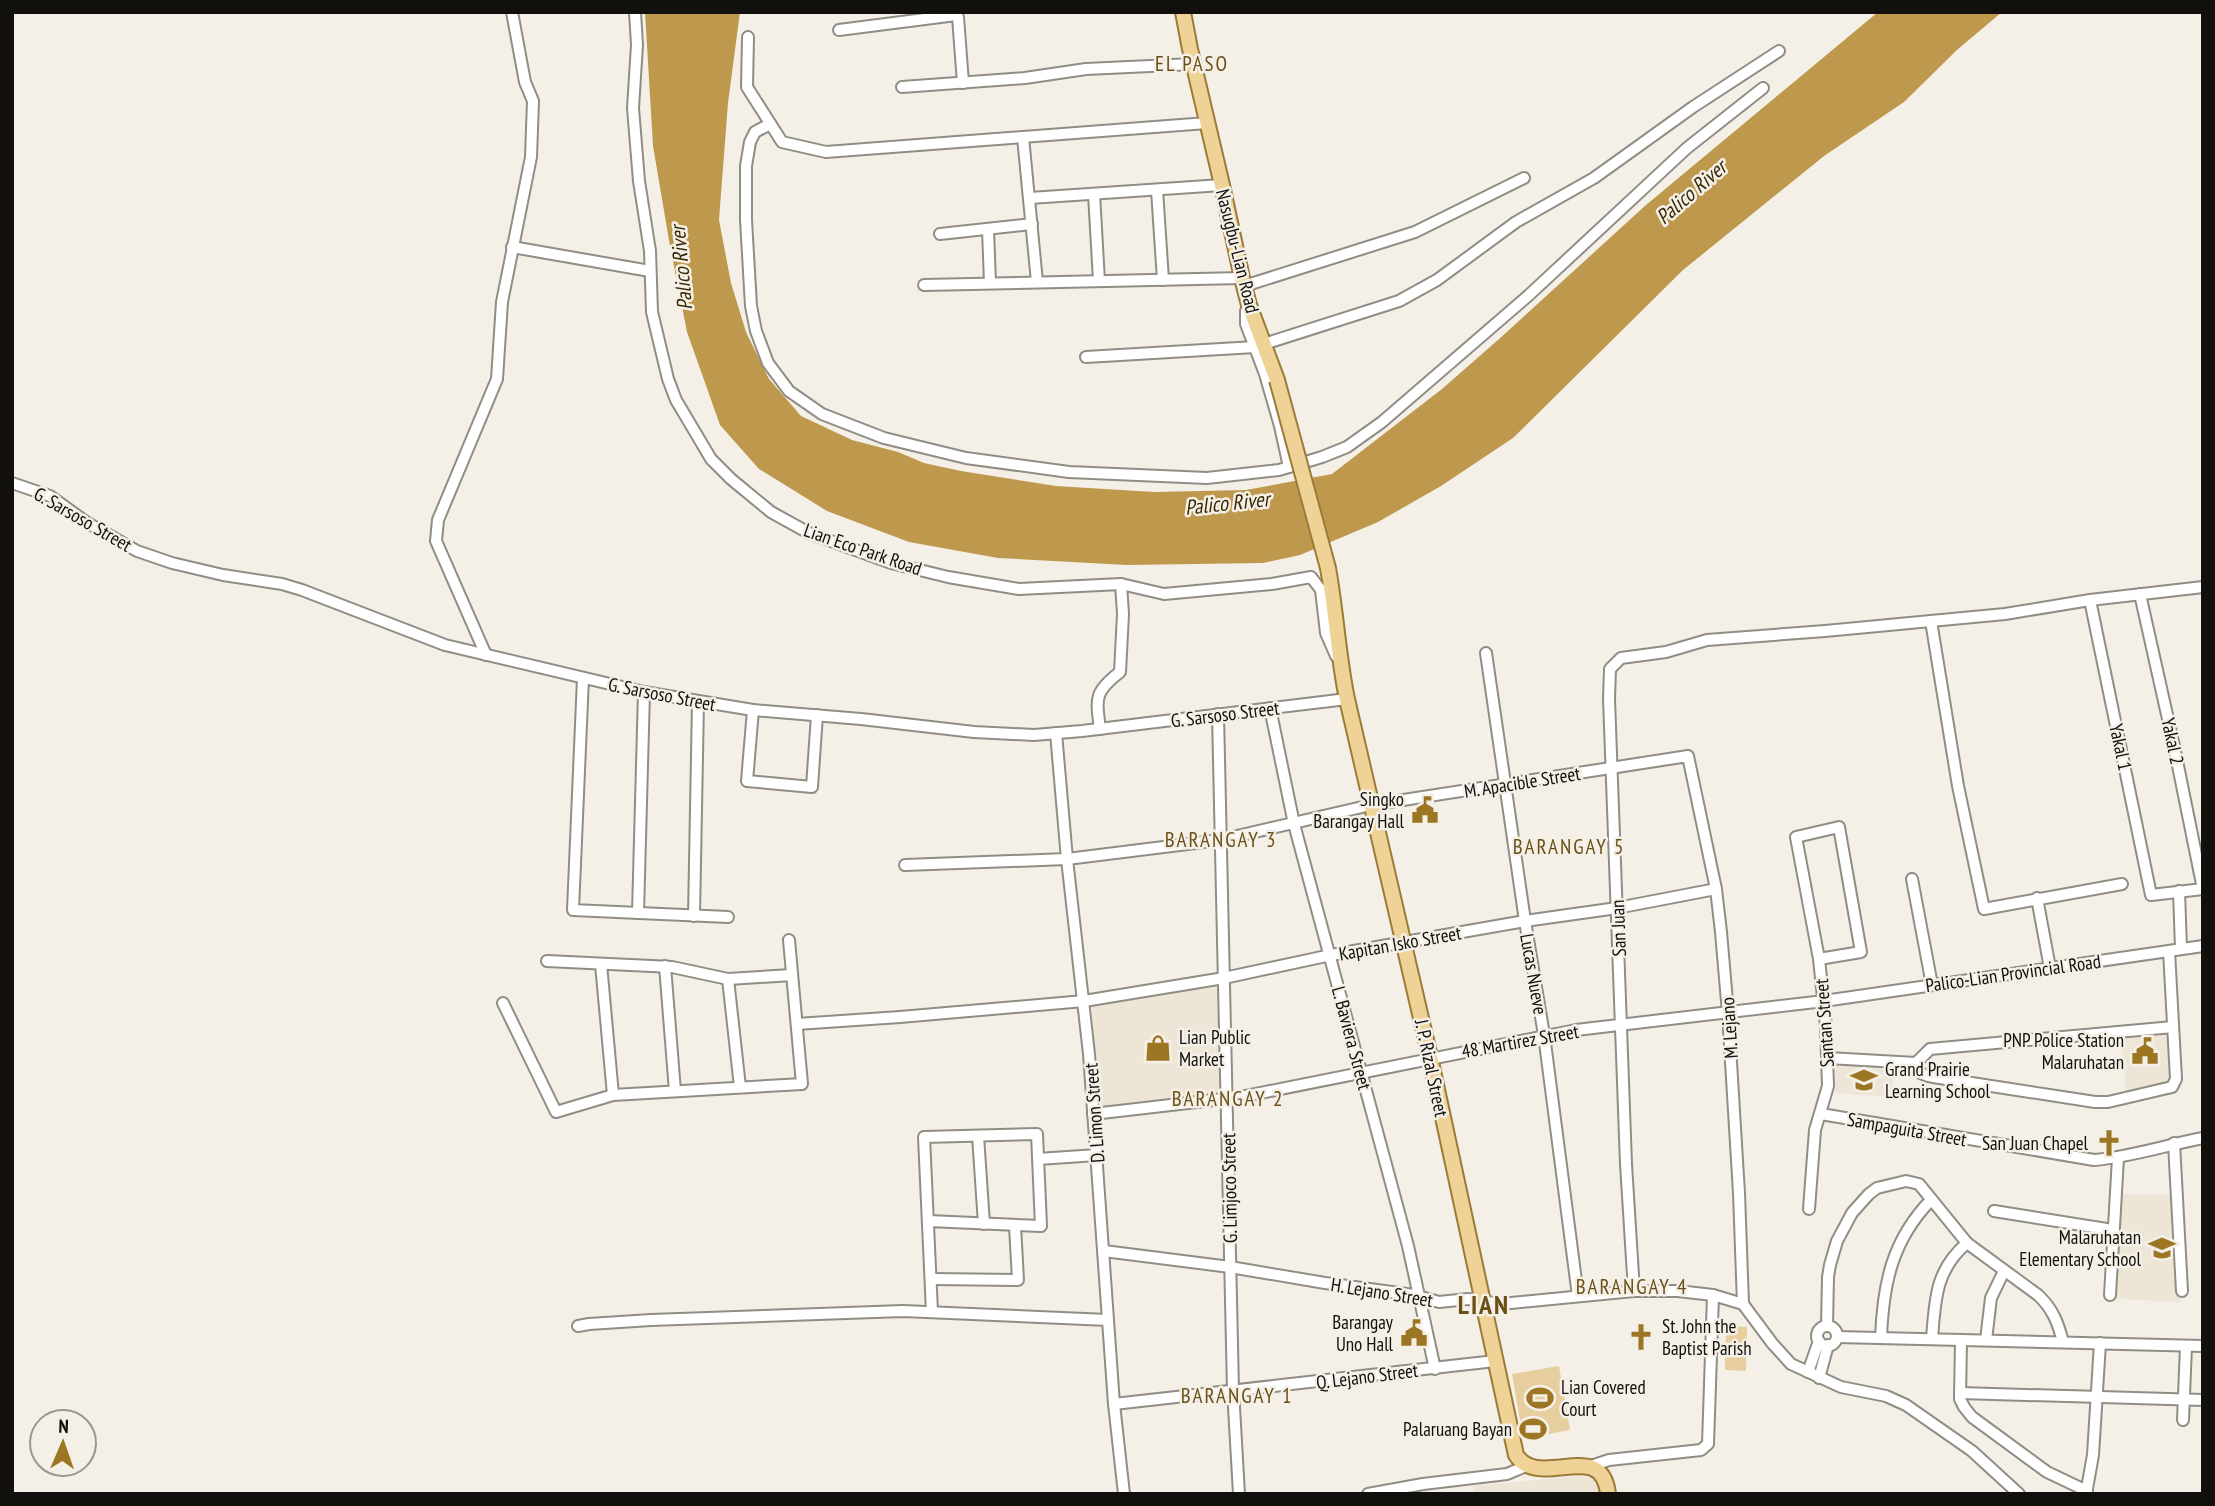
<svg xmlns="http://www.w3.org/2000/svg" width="2215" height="1506" viewBox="0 0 2215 1506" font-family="'PT Sans Narrow',sans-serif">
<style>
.built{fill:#ede5d5}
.green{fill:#e7ce9f}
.water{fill:#be994d}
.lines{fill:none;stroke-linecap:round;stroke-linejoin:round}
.minor-casing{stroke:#918d85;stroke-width:14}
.major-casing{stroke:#9a7b39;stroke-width:18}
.minor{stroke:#fff;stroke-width:10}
.major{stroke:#efd296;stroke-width:14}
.major-bridge-casing{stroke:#9a7b39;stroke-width:18;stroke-linecap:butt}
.major-bridge{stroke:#efd296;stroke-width:14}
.labels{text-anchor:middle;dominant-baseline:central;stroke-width:5;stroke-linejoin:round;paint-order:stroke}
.street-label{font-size:19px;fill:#11100d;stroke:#f5f0e7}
.poi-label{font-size:19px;fill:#11100d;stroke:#f5f0e7;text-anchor:end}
.neighbourhood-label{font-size:21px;letter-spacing:2px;fill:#6a5017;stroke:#f5f0e7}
.water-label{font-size:21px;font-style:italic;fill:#382906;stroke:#f5f0e7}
.district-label{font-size:26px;font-weight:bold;letter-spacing:2px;fill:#6a5017;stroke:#f5f0e7}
</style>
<rect width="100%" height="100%" fill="#f5f0e7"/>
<!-- built -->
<g class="built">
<path d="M1219 981 1222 1094 1099 1109 1091 1002Z"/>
<path d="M2169 1032 2171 1078 2168 1083 2126 1092 2121 1038Z"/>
<path d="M1836 1063 1893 1067 1892 1097 1835 1093Z"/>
<path d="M2121 1194 2174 1195 2180 1302 2116 1299Z"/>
<path d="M1579 1476 1591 1478 1597 1482 1602 1494H1474L1473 1486Z"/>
</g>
<!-- green -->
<g class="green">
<path d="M1726 1326 1747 1327 1746 1371 1725 1370Z"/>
<path d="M1559 1366 1570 1430 1549 1434 1546 1422 1521 1426 1512 1374Z"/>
</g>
<!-- water -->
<path class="water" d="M645 12H740L728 103 719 220 731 283 746 332 769 379 801 416 852 440 898 452 924 463 961 471 1056 486 1154 492 1246 490 1332 474 1442 389 1499 339 1646 205 1878 12H2002L1958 49 1904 102 1824 156 1683 270 1513 438 1441 486 1378 522 1300 555 1263 563 1127 565 998 558 909 542 827 511 759 469 720 425 687 332 670 246 653 146Z"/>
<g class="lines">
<defs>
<g id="minor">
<path d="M635 12 637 45 633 108 639 181 650 251 652 312 668 379 676 400 711 459 731 479 771 512 809 533 891 563 948 577 1019 589 1121 584 1123 614 1120 672C1094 692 1096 698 1100 729"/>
<path d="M839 30 956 15 958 17 963 83"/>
<path d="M748 37 747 87 782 142 826 152 1207 123"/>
<path d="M902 87 1025 78 1086 69 1193 64"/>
<path d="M770 124 755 132 750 142 746 166V220L751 306 756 331 768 363 789 391 822 414 884 438 966 458 1069 472 1207 478 1279 470 1322 457 1347 447 1382 422 1529 295 1687 148 1763 88"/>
<path d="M1023 137 1037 282"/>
<path d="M1157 190 1163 280"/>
<path d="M1094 194 1099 281"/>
<path d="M1030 198 1222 185"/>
<path d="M988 229 990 283"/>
<path d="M940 234 1032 224"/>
<path d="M512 247 650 271"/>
<path d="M924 285 1242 278"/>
<path d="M1244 286 1415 232 1524 178"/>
<path d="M1249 306 1246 311V324L1265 374 1280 426 1289 467"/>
<path d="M1264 344 1399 301 1437 280 1516 222 1594 178 1693 107 1779 51"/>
<path d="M1086 357 1255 347"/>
<path d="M12 483 50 496 86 522 137 551 172 563 223 575 282 584 302 590 445 645 644 692 753 710 861 719 974 732 1034 735 1082 731 1347 699"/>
<path d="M1121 584 1164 594 1272 584 1311 577 1321 590 1326 633 1336 656"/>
<path d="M2140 594 2174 746 2203 889"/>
<path d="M2090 600 2151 895 2203 889"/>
<path d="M1931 621 1958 786 1984 909 2122 884"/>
<path d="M1486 653 1525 921 1544 1035 1578 1296"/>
<path d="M486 655 436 541 438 520 497 379 502 302 531 157 533 101 525 82 512 12"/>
<path d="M583 678 573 910 728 917"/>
<path d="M1270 708 1294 824 1408 1246 1435 1369"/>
<path d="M753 710 747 781 812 787 817 715"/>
<path d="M1218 714 1233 1390 1239 1494"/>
<path d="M1056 733 1067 859 1089 1054 1114 1404 1124 1494"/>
<path d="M905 865 1067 859 1220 840 1371 805 1688 756 1716 889 1721 932 1728 1013 1739 1193 1743 1304"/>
<path d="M1912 879 1932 985"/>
<path d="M2179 891 2181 949"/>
<path d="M2037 898 2050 968"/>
<path d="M638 913 644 692"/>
<path d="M694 916 698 702"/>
<path d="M547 961 672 967 728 979 792 975"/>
<path d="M601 964 613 1095"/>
<path d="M665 966 675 1091"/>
<path d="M728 979 740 1087"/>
<path d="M503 1003 556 1112 613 1095 802 1084 789 940"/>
<path d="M797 1024 900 1017 1084 1001 1224 978 1331 955 1525 921 1617 908 1716 889"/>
<path d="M1828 1058 1916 1063 1930 1049 2173 1027"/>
<path d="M1916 1063C1917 1074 1924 1075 1933 1077L2095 1102H2108L2172 1087 2176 1079 2169 951"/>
<path d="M1093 1114 1240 1097 1576 1030 1824 1001 2203 946"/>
<path d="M1821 1114 2094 1160C2131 1157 2166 1145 2203 1138"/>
<path d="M978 1136 984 1224"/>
<path d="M2174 1143 2182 1291"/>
<path d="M1038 1159 1097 1155"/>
<path d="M1809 1209 1815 1130 1828 1086 1826 1026 1819 959 1796 837 1839 827 1861 952 1819 959"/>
<path d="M1994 1211 2113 1230"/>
<path d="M929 1221 1041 1226 1037 1134 924 1137 932 1312"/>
<path d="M1104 1251 1230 1267 1325 1283 1414 1295 1439 1302 1468 1299 1501 1304 1634 1291H1678L1713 1295 1743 1304"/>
<path d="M931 1279 1018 1280 1015 1226"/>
<path d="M1634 1291 1626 1164 1609 699 1610 669 1621 658 1666 652 1707 640 1825 631 2005 614 2090 600 2203 587"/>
<path d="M2110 1295 2118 1158"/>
<path d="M1743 1304 1772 1343 1791 1364 1841 1387 1886 1396 1906 1405 1972 1451 2019 1494"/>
<path d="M578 1326 589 1324 651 1320 903 1311 1108 1320"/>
<path d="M1827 1326 1828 1277 1830 1265 1837 1241 1852 1213 1869 1194 1877 1188 1906 1181 1919 1184 1967 1243 2038 1295C2053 1309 2058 1323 2063 1342"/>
<circle cx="1827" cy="1336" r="10"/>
<path d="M1837 1337 2203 1346"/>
<path d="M1881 1338C1883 1284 1892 1240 1931 1200"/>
<path d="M1932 1339C1935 1301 1935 1270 1967 1243"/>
<path d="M1961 1340 1960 1399 1964 1407 1972 1417 2047 1472 2087 1491"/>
<path d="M1986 1340 1991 1298 2004 1271"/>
<path d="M1808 1372 1819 1341"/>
<path d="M1819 1378 1828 1345"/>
<path d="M1960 1393 2203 1400"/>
<path d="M1114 1404 1495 1361"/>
<path d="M2183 1420 2186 1346"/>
<path d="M1591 1466 1609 1460 1701 1450 1708 1444 1713 1295"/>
<path d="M1368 1494 1423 1484 1507 1474 1526 1466"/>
<path d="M2086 1494 2093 1455 2100 1343"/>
</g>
<g id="major">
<path d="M1183 12 1190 49 1222 185 1242 278 1249 305 1277 380"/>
<path d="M1328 568C1336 612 1338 656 1347 699L1430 1057 1516 1455C1539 1491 1602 1437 1608 1494"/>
</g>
</defs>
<!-- minor casing -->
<use href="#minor" class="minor-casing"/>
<!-- major casing -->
<use href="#major" class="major-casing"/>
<!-- minor -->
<use href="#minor" class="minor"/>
<!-- major -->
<use href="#major" class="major"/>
<defs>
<path id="major-bridge" d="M1277 380 1328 568"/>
</defs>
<!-- major-bridge casing -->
<use href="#major-bridge" class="major-bridge-casing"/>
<!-- major-bridge -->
<use href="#major-bridge" class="major-bridge"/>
</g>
<!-- icons -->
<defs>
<symbol id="civic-bare" viewBox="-9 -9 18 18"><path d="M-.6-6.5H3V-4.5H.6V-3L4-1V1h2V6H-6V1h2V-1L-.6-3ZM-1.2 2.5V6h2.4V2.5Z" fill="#9c7622" stroke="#f5f0e7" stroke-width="2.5" paint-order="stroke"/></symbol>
<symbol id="shop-bare" viewBox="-9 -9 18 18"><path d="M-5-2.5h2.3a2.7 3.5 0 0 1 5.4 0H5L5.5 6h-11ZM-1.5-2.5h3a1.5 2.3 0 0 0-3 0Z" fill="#9c7622" stroke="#f5f0e7" stroke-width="2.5" paint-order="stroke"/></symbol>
<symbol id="school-bare" viewBox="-9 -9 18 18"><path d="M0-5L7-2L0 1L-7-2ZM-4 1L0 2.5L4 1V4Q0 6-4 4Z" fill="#9c7622" stroke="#f5f0e7" stroke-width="2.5" paint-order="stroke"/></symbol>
<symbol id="church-bare" viewBox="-9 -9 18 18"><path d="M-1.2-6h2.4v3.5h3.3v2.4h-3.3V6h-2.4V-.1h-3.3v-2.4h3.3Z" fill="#9c7622" stroke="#f5f0e7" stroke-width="2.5" paint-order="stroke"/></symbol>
<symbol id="stadium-bare" viewBox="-9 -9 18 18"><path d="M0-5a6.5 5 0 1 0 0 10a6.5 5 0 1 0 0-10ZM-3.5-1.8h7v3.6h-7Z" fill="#9c7622" stroke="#f5f0e7" stroke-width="2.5" paint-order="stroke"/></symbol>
</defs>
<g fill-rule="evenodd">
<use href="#civic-bare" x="1406" y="791" width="38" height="38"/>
<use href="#shop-bare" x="1139" y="1029" width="38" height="38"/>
<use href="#civic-bare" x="2126" y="1032" width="38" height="38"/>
<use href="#school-bare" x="1845" y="1061" width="38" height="38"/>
<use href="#church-bare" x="2090" y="1124" width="38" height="38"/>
<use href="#school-bare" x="2143" y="1229" width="38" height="38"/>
<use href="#civic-bare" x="1395" y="1314" width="38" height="38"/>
<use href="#church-bare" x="1622" y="1318" width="38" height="38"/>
<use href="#stadium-bare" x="1521" y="1379" width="38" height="38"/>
<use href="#stadium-bare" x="1514" y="1410" width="38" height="38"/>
</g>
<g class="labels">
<!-- street labels -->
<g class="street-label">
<text transform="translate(1238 251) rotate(76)">Nasugbu-Lian Road</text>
<text transform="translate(83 519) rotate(30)">G. Sarsoso Street</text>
<text transform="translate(863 549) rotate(19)">Lian Eco Park Road</text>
<text transform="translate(662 694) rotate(11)">G. Sarsoso Street</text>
<text transform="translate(1225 714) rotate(-7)">G. Sarsoso Street</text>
<text transform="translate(2173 741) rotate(78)">Yakal 2</text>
<text transform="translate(2121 747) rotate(78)">Yakal 1</text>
<text transform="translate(1522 782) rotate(-9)">M. Apacible Street</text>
<text transform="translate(1618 928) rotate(-92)">San Juan</text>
<text transform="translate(1400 943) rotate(-10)">Kapitan Isko Street</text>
<text transform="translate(2013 973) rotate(-8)">Palico-Lian Provincial Road</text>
<text transform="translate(1534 974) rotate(80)">Lucas Nueve</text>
<text transform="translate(1824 1023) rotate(-94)">Santan Street</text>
<text transform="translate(1729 1028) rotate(-94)">M. Lejano</text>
<text transform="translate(1352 1038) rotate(75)">L. Baviera Street</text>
<text transform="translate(1520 1041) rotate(-10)">48 Martirez Street</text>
<text transform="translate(1432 1068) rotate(78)">J. P. Rizal Street</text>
<text transform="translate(1094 1113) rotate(-94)">D. Limon Street</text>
<text transform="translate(1907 1129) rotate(10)">Sampaguita Street</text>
<text transform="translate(1229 1188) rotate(-91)">G. Limjoco Street</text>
<text transform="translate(1382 1292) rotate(9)">H. Lejano Street</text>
<text transform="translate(1367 1376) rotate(-7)">Q. Lejano Street</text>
</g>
<!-- poi labels -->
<g class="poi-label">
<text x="1404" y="799">Singko<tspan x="1404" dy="22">Barangay Hall</tspan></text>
<text x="1179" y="1037" text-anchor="start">Lian Public<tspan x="1179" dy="22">Market</tspan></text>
<text x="2124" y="1040">PNP Police Station<tspan x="2124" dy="22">Malaruhatan</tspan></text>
<text x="1885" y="1069" text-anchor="start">Grand Prairie<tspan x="1885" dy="22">Learning School</tspan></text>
<text x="2088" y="1143">San Juan Chapel</text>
<text x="2141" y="1237">Malaruhatan<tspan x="2141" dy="22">Elementary School</tspan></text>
<text x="1393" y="1322">Barangay<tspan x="1393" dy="22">Uno Hall</tspan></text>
<text x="1662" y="1326" text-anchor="start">St. John the<tspan x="1662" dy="22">Baptist Parish</tspan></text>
<text x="1561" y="1387" text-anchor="start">Lian Covered<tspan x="1561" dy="22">Court</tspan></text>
<text x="1512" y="1429">Palaruang Bayan</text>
</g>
<!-- neighbourhood labels -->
<g class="neighbourhood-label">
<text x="1192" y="63">EL PASO</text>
<text x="1221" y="839">BARANGAY 3</text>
<text x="1569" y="846">BARANGAY 5</text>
<text x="1228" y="1098">BARANGAY 2</text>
<text x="1632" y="1286">BARANGAY 4</text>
<text x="1237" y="1395">BARANGAY 1</text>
</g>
<!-- water labels -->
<g class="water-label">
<text transform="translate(1691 192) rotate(-41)">Palico River</text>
<text transform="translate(681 268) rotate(-95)">Palico River</text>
<text transform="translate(1227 503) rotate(-6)">Palico River</text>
</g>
<!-- district labels -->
<g class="district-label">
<text x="1484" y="1304">LIAN</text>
</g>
</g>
<!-- border -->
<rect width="2215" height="1506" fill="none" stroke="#11100d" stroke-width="28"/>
<!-- north arrow -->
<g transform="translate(63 1443) rotate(2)"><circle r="33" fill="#f5f0e7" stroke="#9a9690" stroke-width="2"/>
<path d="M0-5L12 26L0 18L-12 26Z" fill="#9c7622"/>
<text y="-10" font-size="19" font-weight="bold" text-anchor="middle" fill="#11100d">N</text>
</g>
</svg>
